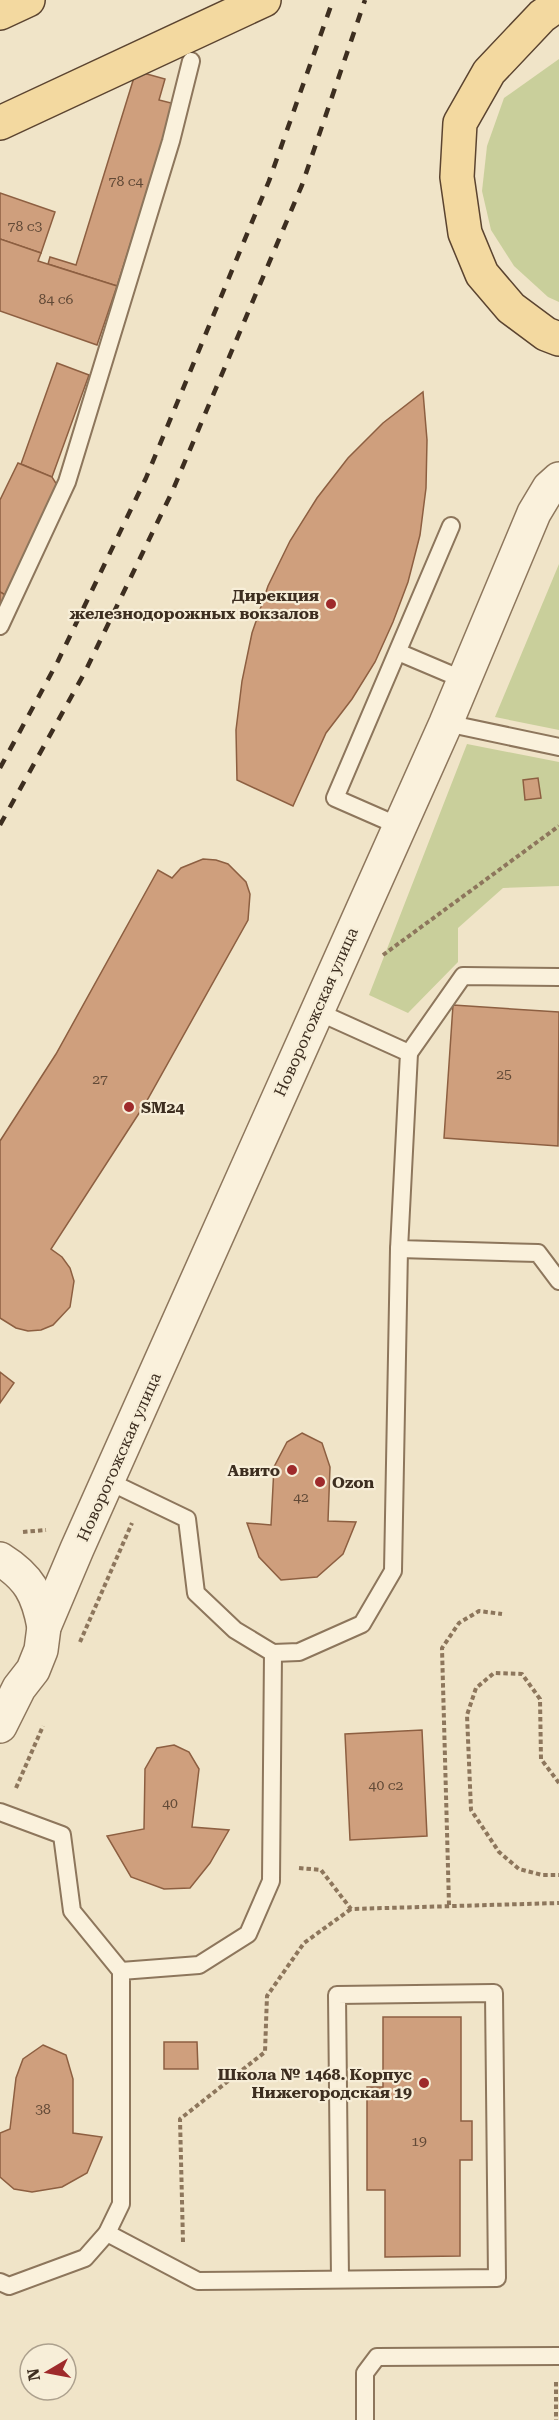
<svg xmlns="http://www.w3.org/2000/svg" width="559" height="2420" viewBox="0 0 559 2420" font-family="'Roboto Serif',serif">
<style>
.green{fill:#c9cf9b}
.building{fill:#cf9f7d;stroke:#8d5f41;stroke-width:1.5}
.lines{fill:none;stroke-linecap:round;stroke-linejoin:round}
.service-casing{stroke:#8d765c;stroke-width:20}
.tertiary-casing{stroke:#8d765c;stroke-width:36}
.primary-casing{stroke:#5b4430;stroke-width:36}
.path{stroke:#8d765c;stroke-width:4;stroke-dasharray:4.5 3;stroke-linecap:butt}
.service{stroke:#faf1dc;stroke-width:16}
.tertiary{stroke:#faf1dc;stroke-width:33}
.primary{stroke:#f3d9a0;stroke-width:33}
.rail{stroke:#3d2e20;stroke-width:4.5;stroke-dasharray:10 10;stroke-linecap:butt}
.poi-dot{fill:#9e2a2b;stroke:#f7eed8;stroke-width:2}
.labels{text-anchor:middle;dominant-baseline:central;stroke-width:4.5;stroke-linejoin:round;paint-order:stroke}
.number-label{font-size:14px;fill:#624a37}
.poi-label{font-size:16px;font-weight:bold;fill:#3d2e20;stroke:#f7eed8;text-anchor:end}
.street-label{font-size:16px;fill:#3d2e20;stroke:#f7eed8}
</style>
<rect width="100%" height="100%" fill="#f0e4c8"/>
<!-- green -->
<g class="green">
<path d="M559 59V302L548 297 514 266 491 230 482 191 487 146 504 98Z"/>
<path d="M559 564V730L495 717Z"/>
<path d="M467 744 559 762V886L503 888 458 928V962L408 1013 369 995Z"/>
</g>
<!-- building -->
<g class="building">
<path d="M136 71 165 79 159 100 175 104 117 286 48 264 50 257 76 265Z"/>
<path d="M0 193 55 212 41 253 0 239Z"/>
<path d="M0 239 41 253 38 261 117 286 97 345 0 311Z"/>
<path d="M57 363 89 375 52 477 21 464Z"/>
<path d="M423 392 427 440 426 488 420 535 408 582 393 622 375 662 352 699 326 733 293 806 237 780 236 730 242 681 252 633 268 586 290 541 317 498 348 458 383 423Z"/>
<path d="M18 463 52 477 59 488 7 596 0 592V500Z"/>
<path d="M0 592 7 596 0 610Z"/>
<path d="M538 778 541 798 525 800 523 780Z"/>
<path d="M203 859 216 860 228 864 246 882 250 894 248 920 145 1104 51 1249 62 1257 70 1268 74 1281 70 1307 53 1325 41 1330 28 1331 16 1328 0 1318V1141L56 1054 158 870 172 878 181 868Z"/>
<path d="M453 1005 559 1012 558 1146 444 1138Z"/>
<path d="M0 1372 14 1383 0 1403Z"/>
<path d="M302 1433 322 1443 330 1467 328 1521 356 1522 343 1554 317 1577 281 1580 259 1557 247 1523 271 1525 274 1467 287 1442Z"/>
<path d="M422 1730 427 1836 350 1840 345 1734Z"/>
<path d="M174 1745 189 1752 199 1769 192 1827 229 1830 210 1863 190 1888 164 1889 131 1877 107 1836 144 1829 145 1769 157 1748Z"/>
<path d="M383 2017H461V2121H472V2160H460V2256L385 2257V2190H367V2087H383Z"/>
<path d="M164 2042H197L198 2069H164Z"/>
<path d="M43 2045 66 2055 73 2079V2133L102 2137 87 2173 62 2187 32 2192 14 2189 0 2177V2133L10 2129 16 2078 23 2059Z"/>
</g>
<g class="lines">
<defs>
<g id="service">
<path d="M0 626 67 482 171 141 191 61"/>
<path d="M398 652 464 680"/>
<path d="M446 723 559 747"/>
<path d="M399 826 335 798 451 526"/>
<path d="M316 1011 409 1053 399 1249 538 1253 559 1281"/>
<path d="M409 1053 463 976 559 977"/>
<path d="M108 1481 187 1519 196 1593 235 1630 273 1653 299 1652 362 1624 393 1571 399 1249"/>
<path d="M0 1812 62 1835 72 1911 121 1971"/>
<path d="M107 2233 198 2281 497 2278 494 1993 337 1995 340 2279"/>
<path d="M0 2282 9 2286 85 2258 107 2233 121 2204V1971L199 1965 248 1934 271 1881 273 1653"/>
<path d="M365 2420V2373L377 2357 559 2356"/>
</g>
<g id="tertiary">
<path d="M0 1559C29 1577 38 1594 44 1627"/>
<path d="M0 1726 19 1688 33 1670 41 1650 44 1627 77 1549 446 723 534 513 549 488 559 479"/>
</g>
<g id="primary">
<path d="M559 4 542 16 489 72 460 123 457 177 465 233 482 274 511 308 546 334 559 339"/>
<path d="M0 13 28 0"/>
<path d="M0 123 264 0"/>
</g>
</defs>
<!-- service casing -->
<use href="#service" class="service-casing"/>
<!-- tertiary casing -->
<use href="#tertiary" class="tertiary-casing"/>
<!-- primary casing -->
<use href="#primary" class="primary-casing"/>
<!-- path -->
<g class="path">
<path d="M383 955 559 826"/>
<path d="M23 1532 46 1530"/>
<path d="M80 1642 132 1523"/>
<path d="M559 1783 541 1759 540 1699 522 1674 494 1673 476 1688 467 1715 471 1810 499 1852 519 1869 542 1875H559"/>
<path d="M16 1788 43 1726"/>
<path d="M299 1868 321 1870 351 1909 559 1903"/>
<path d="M449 1905 442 1648 459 1623 479 1611 502 1614"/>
<path d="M183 2242 180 2119 265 2052 267 1996 304 1943 351 1909"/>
<path d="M556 2382V2420"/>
</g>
<!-- service -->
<use href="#service" class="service"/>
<!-- tertiary -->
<use href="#tertiary" class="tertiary"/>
<!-- primary -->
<use href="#primary" class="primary"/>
<!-- rail -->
<g class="rail">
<path d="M0 768 58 661 146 478 269 181 333 0"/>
<path d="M0 825 85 672 172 492 302 185 365 0"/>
</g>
</g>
<!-- markers -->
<g class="poi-dot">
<circle cx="331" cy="604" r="6"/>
<circle cx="129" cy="1107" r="6"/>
<circle cx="292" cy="1470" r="6"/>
<circle cx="320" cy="1482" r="6"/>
<circle cx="424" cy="2083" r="6"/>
</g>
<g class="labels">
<!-- number labels -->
<g class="number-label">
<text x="126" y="181">78 с4</text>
<text x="25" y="226">78 с3</text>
<text x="56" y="299">84 с6</text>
<text x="504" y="1074">25</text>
<text x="100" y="1079">27</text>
<text x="301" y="1497">42</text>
<text x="386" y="1785">40 с2</text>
<text x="170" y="1803">40</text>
<text x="43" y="2109">38</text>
<text x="419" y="2141">19</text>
</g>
<!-- poi labels -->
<g class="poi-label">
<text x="319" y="595">Дирекция<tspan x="319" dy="18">железнодорожных вокзалов</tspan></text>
<text x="141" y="1107" text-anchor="start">SM24</text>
<text x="280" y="1470">Авито</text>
<text x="332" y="1482" text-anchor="start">Ozon</text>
<text x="412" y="2074">Школа № 1468. Корпус<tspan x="412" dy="18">Нижегородская 19</tspan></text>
</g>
<!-- street labels -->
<g class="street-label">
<text transform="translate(316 1012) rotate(-66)">Новорогожская улица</text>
<text transform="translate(119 1457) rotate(-66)">Новорогожская улица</text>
</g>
</g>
<!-- north arrow -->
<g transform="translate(48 2372) rotate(260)"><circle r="28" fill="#f7eed8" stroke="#ada18e" stroke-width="1.5"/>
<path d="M0-4.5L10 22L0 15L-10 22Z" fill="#9e2a2b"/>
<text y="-9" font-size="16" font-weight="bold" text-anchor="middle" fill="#3d2e20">N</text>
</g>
</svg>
